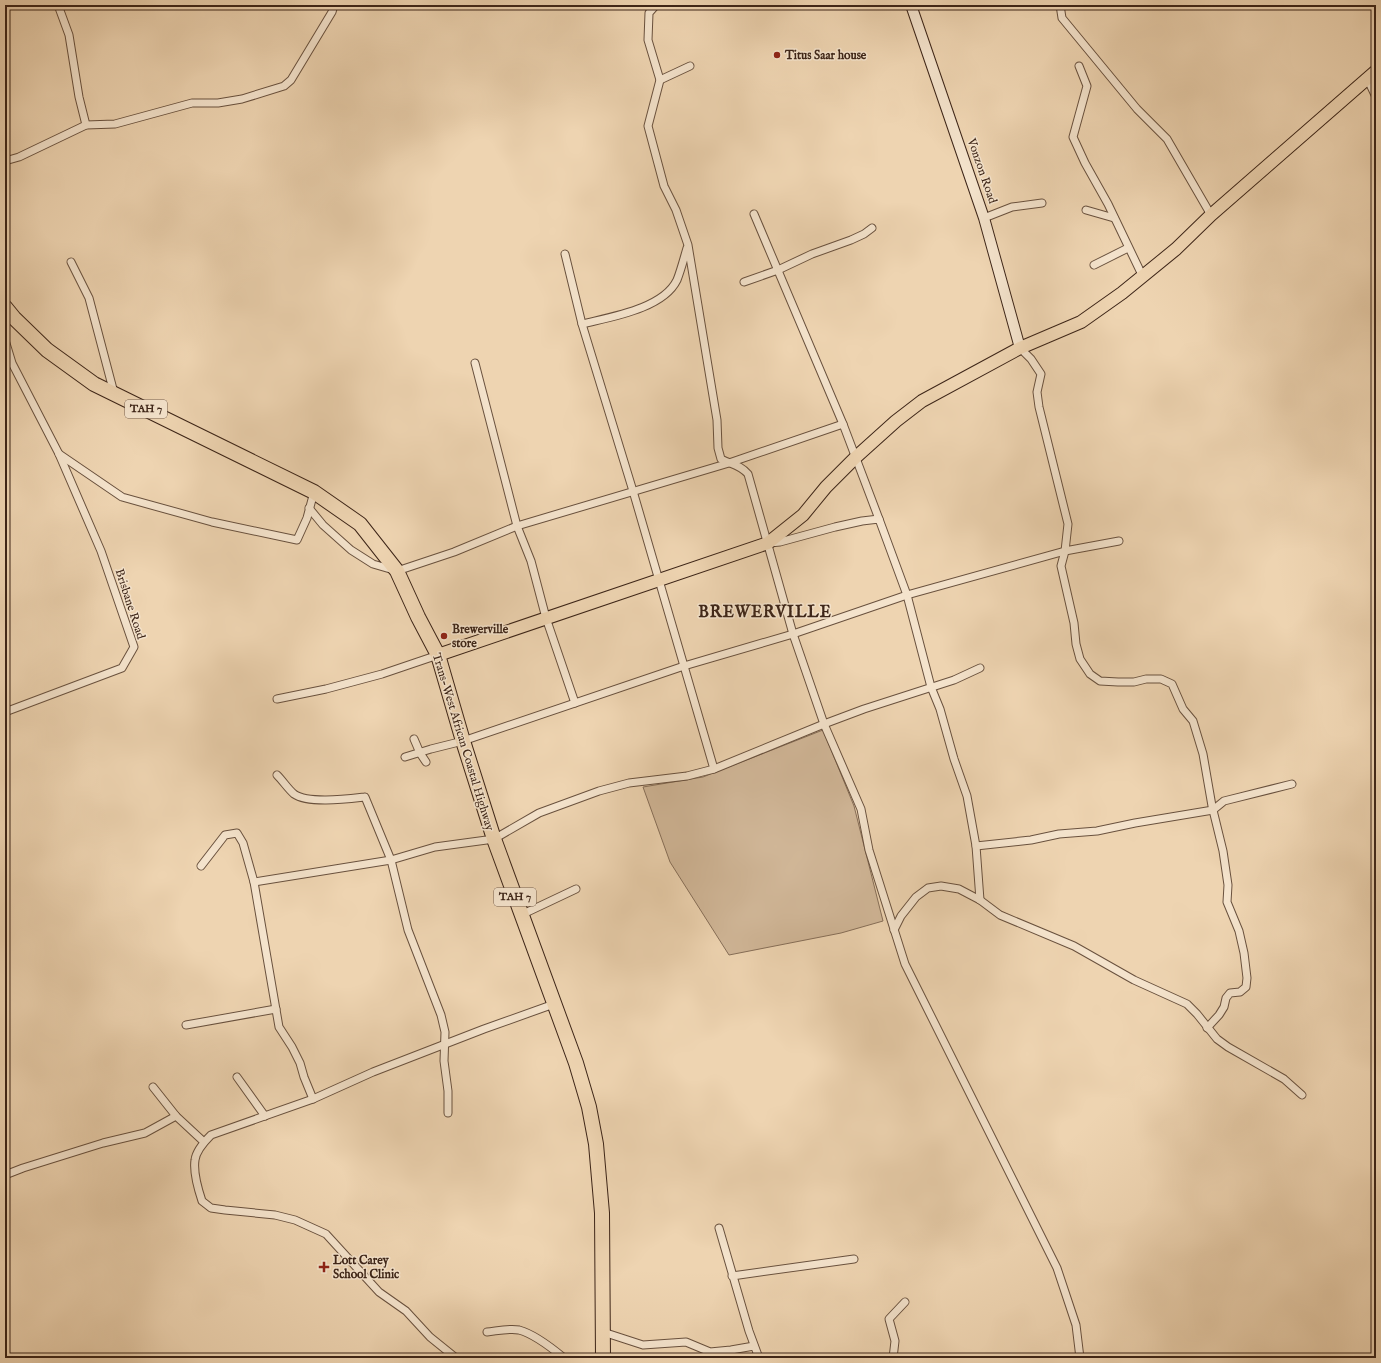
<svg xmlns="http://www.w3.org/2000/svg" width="1381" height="1363" viewBox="0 0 1381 1363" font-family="'IM FELL English',serif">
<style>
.green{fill:#d0b697;stroke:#866e58}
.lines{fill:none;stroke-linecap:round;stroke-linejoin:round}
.street-casing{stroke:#69513e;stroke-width:9}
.secondary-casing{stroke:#3d2518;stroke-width:12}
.primary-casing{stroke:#3d2518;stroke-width:14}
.highway-casing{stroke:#3d2518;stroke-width:16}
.street{stroke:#f4e3cc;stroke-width:7}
.secondary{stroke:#f4e3cc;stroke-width:10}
.primary{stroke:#eed4b1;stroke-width:12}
.highway{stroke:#eed4b1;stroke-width:14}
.poi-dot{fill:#8f2418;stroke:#f4e3cc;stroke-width:1.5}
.labels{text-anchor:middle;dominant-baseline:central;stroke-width:3;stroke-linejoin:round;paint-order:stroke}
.shield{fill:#f4e3cc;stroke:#745e4e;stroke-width:1}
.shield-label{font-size:11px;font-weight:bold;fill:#3d2518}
.poi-label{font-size:12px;font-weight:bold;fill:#3d2518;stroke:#f4e3cc;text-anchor:start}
.street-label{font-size:12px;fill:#3d2518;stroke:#f4e3cc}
.district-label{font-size:16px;font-weight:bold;letter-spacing:1px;fill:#3d2518;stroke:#f4e3cc}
</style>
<rect width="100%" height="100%" fill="#eed4b1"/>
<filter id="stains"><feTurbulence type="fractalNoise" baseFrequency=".005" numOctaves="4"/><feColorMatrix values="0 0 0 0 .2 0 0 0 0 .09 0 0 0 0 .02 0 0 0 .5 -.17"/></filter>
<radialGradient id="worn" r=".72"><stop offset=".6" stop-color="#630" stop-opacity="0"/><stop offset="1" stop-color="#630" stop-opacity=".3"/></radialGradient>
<!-- green -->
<path class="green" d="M823 730 854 806 883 921 841 933 729 955 670 862 643 787 703 777Z"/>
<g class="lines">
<defs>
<g id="street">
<path d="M58 5 69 35 79 97 86 125"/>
<path d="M656 5 649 13 648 40 660 80 648 126 664 186 676 210 688 245 717 420 718 448 721 459C732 465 739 464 748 474L793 634 824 724 861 809 869 850 905 964 1057 1268 1076 1325 1080 1358"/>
<path d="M1060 5 1062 18 1137 109 1167 139 1211 215"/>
<path d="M1079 66 1087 86 1073 137 1085 163 1108 204 1143 277"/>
<path d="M1367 78 1376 97"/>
<path d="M660 80 690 66"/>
<path d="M5 161 19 157 86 125 115 124 192 103H218L242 99 284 86 291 80 332 12 334 5"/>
<path d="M1086 210 1114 218"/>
<path d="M754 214 843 424"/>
<path d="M984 218 1012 207 1042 203"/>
<path d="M565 254 582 324 633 491 714 769"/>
<path d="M71 262 89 298 114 393"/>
<path d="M1094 265 1128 248"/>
<path d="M744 282 778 270 812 254 851 240 864 234 872 228"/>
<path d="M582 324C610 317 663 309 677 280 681 270 684 258 687 248"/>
<path d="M5 340 12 363 59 454 101 551 134 647 122 668 5 712"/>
<path d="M1020 348 1031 359 1041 374 1037 392 1039 407 1068 524 1065 551 1119 541"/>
<path d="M475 363 517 526 531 561 546 618 575 703"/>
<path d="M59 454 122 497 212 522 297 540 307 518 314 492"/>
<path d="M309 508 323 525 351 550 373 564 397 571 454 552 517 526 729 463 843 424 879 519"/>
<path d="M770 543 780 542 835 527 862 521 879 519 907 595 931 687 940 709 954 759 967 796 976 846 980 900"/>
<path d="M1065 551 1061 566 1074 623 1076 644 1080 659 1090 674 1100 681 1118 682H1134L1146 679H1161L1172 684 1183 709 1193 721 1203 754 1212 806 1223 851 1228 885 1227 902 1239 931 1244 953 1247 978 1246 987 1240 992 1230 993 1226 998 1224 1007 1219 1015 1207 1028"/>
<path d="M277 699 326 689 382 674 438 655"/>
<path d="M414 739 420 753 426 762"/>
<path d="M405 757 431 749 463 741 684 666 793 634 907 595 1065 551"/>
<path d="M277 775C283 781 288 789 294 794 308 804 347 799 365 797L391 860 408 930 441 1015 445 1032 444 1061 448 1091V1113"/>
<path d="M976 846 1031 840 1059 834 1097 831 1135 823 1213 810 1224 801 1292 784"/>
<path d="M201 866 225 835 237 833 243 843 254 882 279 1027 292 1047 300 1063 304 1077 313 1099"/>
<path d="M254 882 391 860 435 847 494 839 539 813 599 791 629 783 687 776 714 769 824 724 864 709 954 680 980 668"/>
<path d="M521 915 576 889"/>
<path d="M894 930 901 916 916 897 928 888 941 886 959 889 980 900 1000 915 1074 946 1134 980 1187 1004 1197 1014 1217 1039 1228 1047 1284 1079 1302 1095"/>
<path d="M186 1025 276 1009"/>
<path d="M237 1077 265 1116"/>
<path d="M153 1087 176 1116 204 1142"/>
<path d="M5 1175 23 1168 103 1143 145 1133 176 1116"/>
<path d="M719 1228 749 1331 759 1358"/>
<path d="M732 1276 854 1259"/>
<path d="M487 1332C497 1331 509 1328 519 1330 534 1334 552 1348 564 1358"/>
<path d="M603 1332 643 1345 686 1342 710 1352 731 1350 754 1346"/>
<path d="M456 1358 430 1337 406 1311 379 1292 326 1234 295 1220 275 1215 225 1210 211 1208 202 1201C198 1189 193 1173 195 1160 196 1151 205 1141 211 1135L313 1099 373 1072 484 1029 554 1004"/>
<path d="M893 1358 895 1341 889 1319 905 1302"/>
</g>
<path id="secondary" d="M911 5 984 218 1020 348"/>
<path id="primary" d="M438 655 768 543 803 515 826 487 856 457 896 421 922 401 1020 348 1081 322 1122 293 1176 249 1211 215 1376 71"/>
<path id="highway" d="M5 307 14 318 47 350 94 384 314 492 360 524 397 571 418 617 438 655 463 741 494 839 576 1063 589 1107 596 1144 602 1213 603 1358"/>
</defs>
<!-- street casing -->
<use href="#street" class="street-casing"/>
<!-- secondary casing -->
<use href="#secondary" class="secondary-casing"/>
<!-- primary casing -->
<use href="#primary" class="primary-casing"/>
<!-- highway casing -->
<use href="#highway" class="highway-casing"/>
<!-- street -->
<use href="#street" class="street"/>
<!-- secondary -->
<use href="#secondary" class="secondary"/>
<!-- primary -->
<use href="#primary" class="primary"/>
<!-- highway -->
<use href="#highway" class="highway"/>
</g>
<!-- markers -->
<g class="poi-dot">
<circle cx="777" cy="55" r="4"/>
<circle cx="444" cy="636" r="4"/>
<path d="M322 1261h4v4h4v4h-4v4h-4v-4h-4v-4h4z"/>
</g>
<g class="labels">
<!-- shield labels -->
<g class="shield">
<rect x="125" y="400" width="42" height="18" rx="3"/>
<rect x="494" y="888" width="42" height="18" rx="3"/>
</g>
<g class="shield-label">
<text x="146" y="409">TAH 7</text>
<text x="515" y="897">TAH 7</text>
</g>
<!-- poi labels -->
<g class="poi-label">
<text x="785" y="55">Titus Saar house</text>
<text x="452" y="629">Brewerville<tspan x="452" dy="14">store</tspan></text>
<text x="333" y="1260">Lott Carey<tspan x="333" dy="14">School Clinic</tspan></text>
</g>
<!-- street labels -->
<g class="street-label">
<text transform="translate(982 171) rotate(71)">Vonzon Road</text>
<text transform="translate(130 604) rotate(72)">Brisbane Road</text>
<text transform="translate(463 742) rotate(73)">Trans-West African Coastal Highway</text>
</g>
<!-- district labels -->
<g class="district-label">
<text x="765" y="613">BREWERVILLE</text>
</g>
</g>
<!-- margin -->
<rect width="1381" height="1363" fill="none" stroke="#eed4b1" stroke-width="20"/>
<rect x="6" y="6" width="1369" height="1351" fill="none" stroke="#3d2518" stroke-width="2"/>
<rect x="10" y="10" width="1361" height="1343" fill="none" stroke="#3d2518"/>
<rect width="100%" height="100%" filter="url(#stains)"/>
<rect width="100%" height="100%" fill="url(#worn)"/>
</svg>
